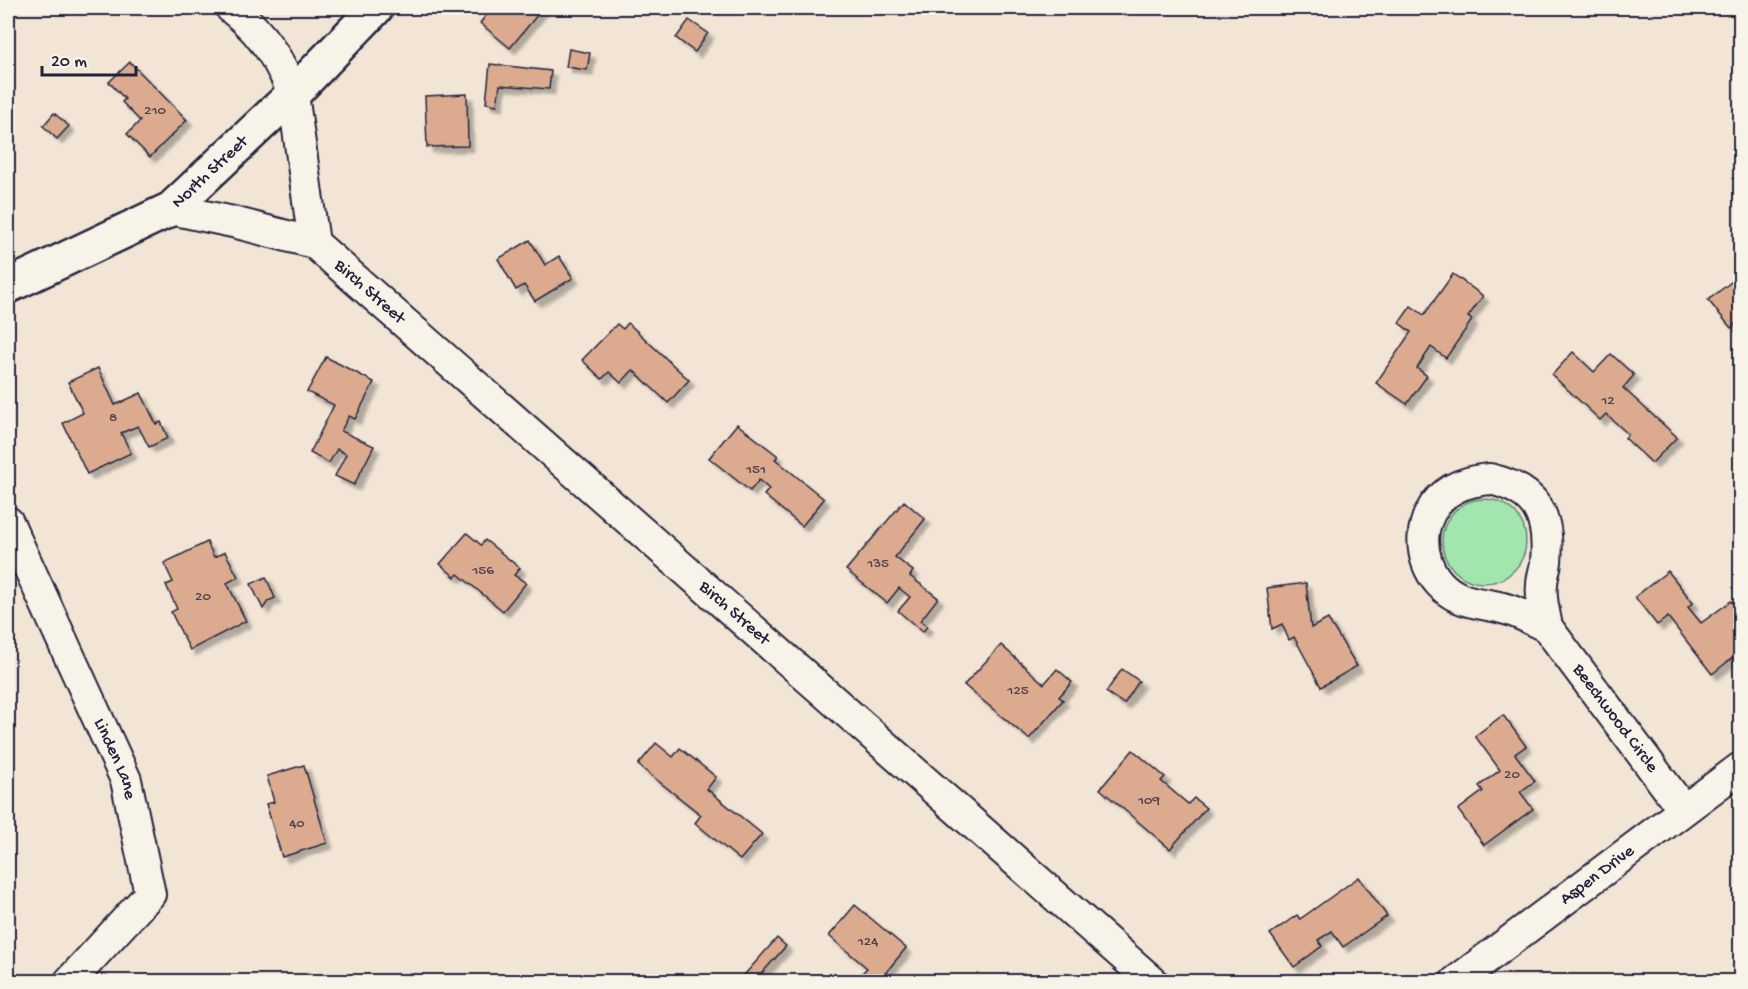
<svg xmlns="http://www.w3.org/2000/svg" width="1748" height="989" viewBox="0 0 1748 989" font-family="'Gochi Hand',sans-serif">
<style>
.green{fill:#a3e5ae;stroke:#628474;stroke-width:1.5}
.building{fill:#dcab8f;stroke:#22223b;stroke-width:1.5;filter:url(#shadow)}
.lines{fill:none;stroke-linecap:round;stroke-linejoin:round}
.street-casing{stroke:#22223b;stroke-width:34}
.secondary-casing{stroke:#22223b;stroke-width:38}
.street{stroke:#f7f3e8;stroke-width:30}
.secondary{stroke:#f7f3e8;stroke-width:33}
.labels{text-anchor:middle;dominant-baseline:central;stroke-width:4.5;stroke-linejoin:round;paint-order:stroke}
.number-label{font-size:15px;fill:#504450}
.street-label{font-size:18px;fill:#22223b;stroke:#f7f3e8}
</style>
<defs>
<filter id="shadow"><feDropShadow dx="5.5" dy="5.5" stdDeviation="1.5" flood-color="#0004"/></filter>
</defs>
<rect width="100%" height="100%" fill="#f2e5d6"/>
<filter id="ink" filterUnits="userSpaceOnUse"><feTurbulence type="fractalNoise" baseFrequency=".0167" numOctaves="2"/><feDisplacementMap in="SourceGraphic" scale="12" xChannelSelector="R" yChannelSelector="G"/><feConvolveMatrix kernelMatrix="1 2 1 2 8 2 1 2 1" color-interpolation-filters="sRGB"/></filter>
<g filter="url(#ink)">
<!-- green -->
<circle class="green" cx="1484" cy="541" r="42"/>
<!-- building -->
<g class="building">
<path d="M492 8H543L510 48 480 23Z"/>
<path d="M689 20 708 33 695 52 676 38Z"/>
<path d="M569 49 590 53 587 70 566 67Z"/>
<path d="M130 62 187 120 150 157 127 134 140 121 122 102 125 99 109 82Z"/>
<path d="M490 64 551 71 549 89 500 85 497 105 486 103Z"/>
<path d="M467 94 468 146 427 147 425 96Z"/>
<path d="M54 113 69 126 57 139 43 126Z"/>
<path d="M530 240 545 265 559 256 573 278 535 301 524 285 516 290 498 259Z"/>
<path d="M1453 274 1483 296 1468 317 1472 320 1446 358 1431 347 1417 368 1427 376 1407 404 1376 383 1411 332 1399 323 1411 306 1424 315Z"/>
<path d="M1740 275V319L1731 328 1708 300Z"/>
<path d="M628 323 689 380 668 403 633 370 621 383 609 372 602 379 582 360 617 324 623 329Z"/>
<path d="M1573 352 1594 372 1611 354 1634 375 1623 388 1677 437 1652 463 1625 438 1628 434 1606 414 1600 420 1552 375Z"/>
<path d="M326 357 374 382 355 419 349 416 341 431 374 446 354 485 335 476 346 454 337 449 329 463 310 453 334 405 307 392Z"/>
<path d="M98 368 115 405 141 393 156 424 161 422 168 438 149 447 138 426 121 433 131 453 87 474 63 423 83 413 68 382Z"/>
<path d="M737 424 778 456 775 459 824 499 802 526 764 495 769 489 759 480 750 491 709 458Z"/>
<path d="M904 501 925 519 895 557 913 571 910 576 938 598 920 621 927 626 923 632 898 611 910 597 899 588 887 603 846 570Z"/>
<path d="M467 533 481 545 485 540 520 568 514 575 526 583 503 611 458 574 455 577 440 564Z"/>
<path d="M207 542 214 557 225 552 238 577 227 583 246 621 190 650 171 612 177 609 166 585 173 582 164 563Z"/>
<path d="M1668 571 1693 603 1688 607 1701 623 1731 601 1740 613V652L1712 674 1668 617 1657 625 1635 597Z"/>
<path d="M266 577 275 598 268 601 263 609 251 584Z"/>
<path d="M1306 583 1311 628 1328 619 1357 666 1321 687 1294 637 1289 640 1282 624 1272 629 1267 588Z"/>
<path d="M1001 645 1044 684 1057 669 1072 682 1059 697 1063 700 1029 739 964 685Z"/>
<path d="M1122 669 1139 681 1124 704 1106 692Z"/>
<path d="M1503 715 1526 746 1515 754 1535 781 1520 792 1533 809 1484 845 1458 810 1483 791 1479 786 1500 770 1475 736Z"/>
<path d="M656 743 673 757 680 748 716 777 707 789 762 834 740 860 695 823 701 815 638 765Z"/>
<path d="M1133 750 1165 777 1161 781 1188 804 1194 798 1206 808 1170 849 1100 789Z"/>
<path d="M304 765 327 843 282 857 266 804 274 802 267 776Z"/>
<path d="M1359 877 1387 916 1343 947 1332 931 1318 940 1322 946 1294 967 1270 934 1297 915 1300 919Z"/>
<path d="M855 905 906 948 878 982H872L862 973 867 968 829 936Z"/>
<path d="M777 938 786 946 754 982H738Z"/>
</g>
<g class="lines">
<defs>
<g id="street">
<path id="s1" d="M231 8C261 31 280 59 293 94L314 243 1153 982"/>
<path d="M171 209 233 222 314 243"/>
<path d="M1490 479C1537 490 1550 515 1546 562 1545 570 1542 577 1542 585 1540 598 1545 614 1547 627 1534 621 1522 614 1509 610 1493 604 1476 605 1460 598 1428 584 1414 545 1430 513 1442 489 1465 481 1490 479Z"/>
<path id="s2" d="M8 522 126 780 150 894 69 982"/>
<path id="s3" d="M1547 627 1683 809"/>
<path id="s4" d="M1455 982 1740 768"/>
</g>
<g id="secondary">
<path id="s5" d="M8 286 171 209 293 94 376 8"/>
</g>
</defs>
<!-- street casing -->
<use href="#street" class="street-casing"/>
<!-- secondary casing -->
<use href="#secondary" class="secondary-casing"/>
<!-- street -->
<use href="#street" class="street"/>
<!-- secondary -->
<use href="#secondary" class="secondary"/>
</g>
</g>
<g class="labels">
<!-- number labels -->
<g class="number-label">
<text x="155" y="111">210</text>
<text x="1608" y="401">12</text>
<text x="113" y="418">8</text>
<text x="756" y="470">151</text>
<text x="878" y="564">135</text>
<text x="483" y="571">156</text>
<text x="203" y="597">20</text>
<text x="1018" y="691">125</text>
<text x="1512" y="775">20</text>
<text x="1149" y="801">109</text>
<text x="297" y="824">40</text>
<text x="868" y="942">124</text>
</g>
<!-- street labels -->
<g class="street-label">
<text stroke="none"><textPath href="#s5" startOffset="234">North Street</textPath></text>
<text stroke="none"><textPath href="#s1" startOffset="332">Birch Street</textPath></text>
<text stroke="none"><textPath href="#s1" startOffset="818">Birch Street</textPath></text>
<text stroke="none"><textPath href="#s3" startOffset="114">Beechwood Circle</textPath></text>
<text stroke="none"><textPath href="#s2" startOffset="260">Linden Lane</textPath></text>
<text stroke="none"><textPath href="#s4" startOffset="178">Aspen Drive</textPath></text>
</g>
</g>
<!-- margin -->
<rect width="1748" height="989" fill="none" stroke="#f7f3e8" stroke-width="30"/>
<rect x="15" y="15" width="1718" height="959" fill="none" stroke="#22223b" stroke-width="2" filter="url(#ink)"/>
<!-- scale -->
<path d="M42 66v9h94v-9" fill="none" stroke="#22223b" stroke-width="3"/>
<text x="51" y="66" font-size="18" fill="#22223b" stroke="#f7f3e8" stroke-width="4.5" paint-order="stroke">20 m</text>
</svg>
